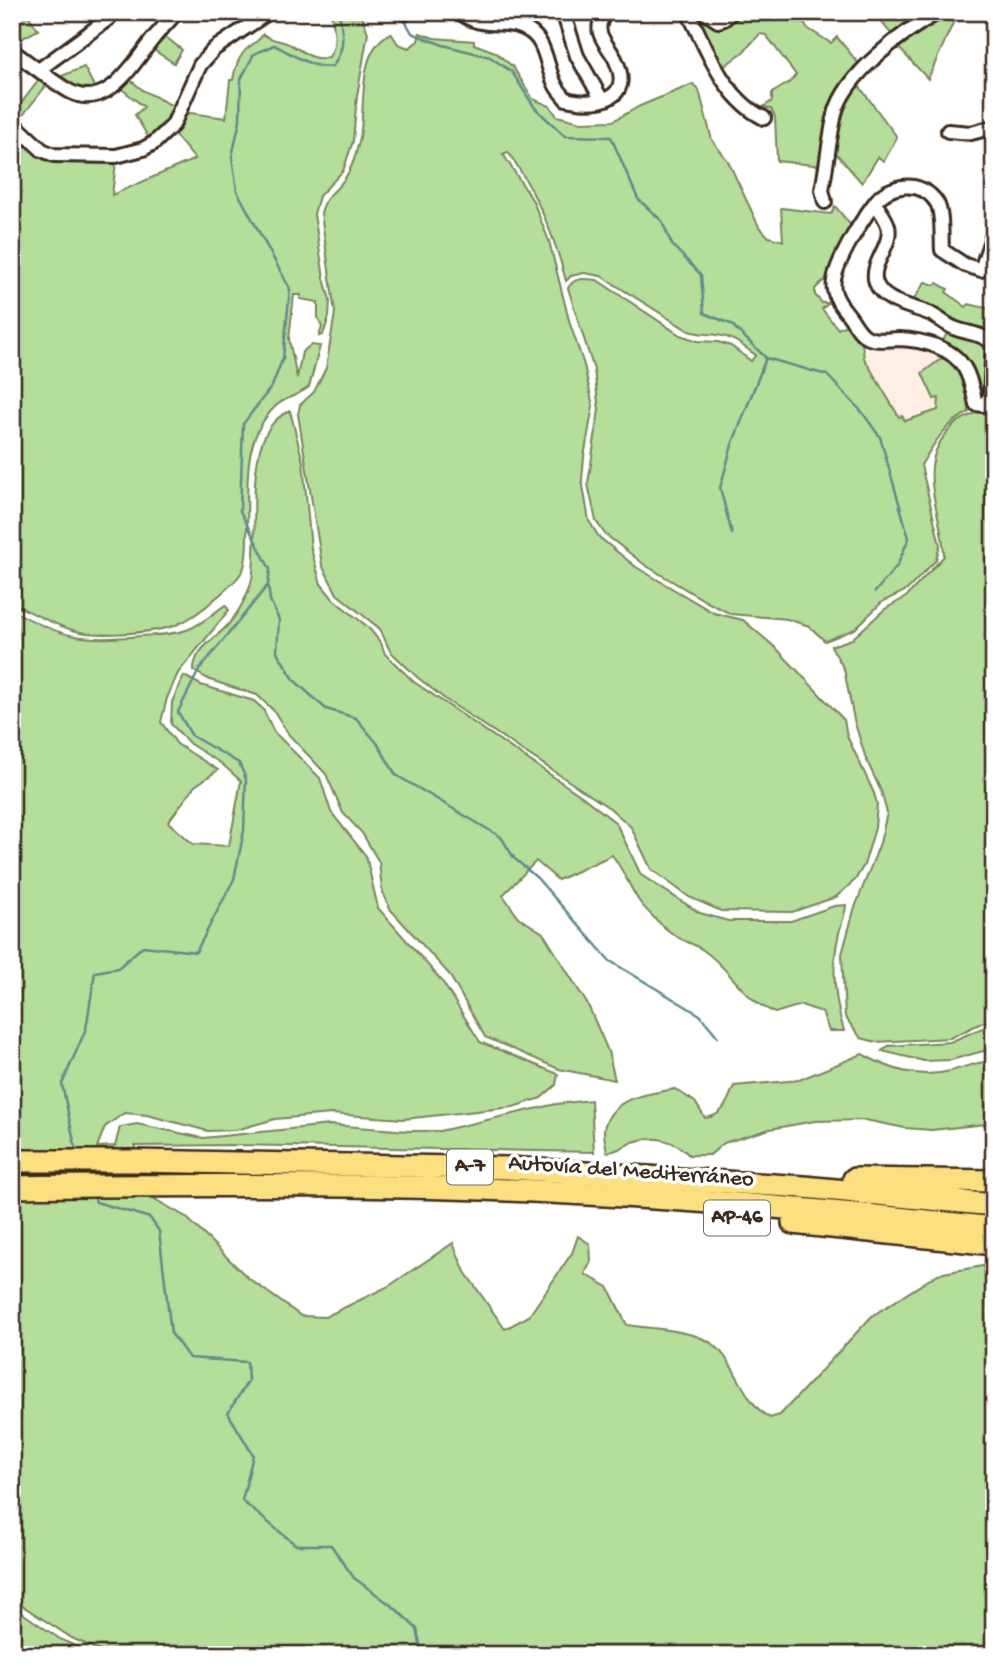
<svg xmlns="http://www.w3.org/2000/svg" width="1006" height="1667" viewBox="0 0 1006 1667" font-family="'Gochi Hand',sans-serif">
<style>
.built{fill:#feeee6}
.green{fill:#b5de9b;stroke:#78845c;stroke-width:2}
.lines{fill:none;stroke-linecap:round;stroke-linejoin:round}
.stream{stroke:#608a8a;stroke-width:2.5}
.street-casing{stroke:#3b2a1e;stroke-width:18}
.highway-casing{stroke:#3b2a1e;stroke-width:26}
.street{stroke:#fff;stroke-width:12}
.highway{stroke:#fce080;stroke-width:21}
.labels{text-anchor:middle;dominant-baseline:central;stroke-width:7;stroke-linejoin:round;paint-order:stroke}
.shield{fill:#fff;stroke:#766a62;stroke-width:2}
.shield-label{font-size:21px;font-weight:bold;fill:#3b2a1e}
.street-label{font-size:23px;fill:#3b2a1e;stroke:#fff}
</style>
<rect width="100%" height="100%" fill="#fff"/>
<filter id="ink" filterUnits="userSpaceOnUse"><feTurbulence type="fractalNoise" baseFrequency=".0143" numOctaves="2"/><feDisplacementMap in="SourceGraphic" scale="14" xChannelSelector="R" yChannelSelector="G"/><feConvolveMatrix kernelMatrix="1 2 1 2 8 2 1 2 1" color-interpolation-filters="sRGB"/></filter>
<g filter="url(#ink)">
<!-- built -->
<path class="built" d="M910 345 941 354 958 368 938 410 904 421 899 417 874 377 864 358V351L880 347V346Z"/>
<!-- green -->
<g class="green">
<path d="M23 12H26L38 30 12 44V17Z"/>
<path d="M331 12H360L368 33 357 96 353 141 343 171 319 196 314 214 324 278 330 300 329 317 323 335 319 336 322 327 318 317V302L300 299 301 295H294L289 339 297 378 302 352 311 345 320 346 309 387C299 395 287 397 277 405 239 440 249 489 247 535 247 545 247 558 244 567 240 579 225 590 216 598 204 609 191 619 176 625 156 633 97 637 76 631 54 625 33 613 12 603V129L46 158 116 163 112 195 195 159 174 134 184 112 226 118 230 80H233C235 67 240 52 252 45 257 41 260 40 263 34 271 41 282 40 291 45 305 52 313 62 329 57 339 42 333 28 331 12Z"/>
<path d="M470 12H540L536 21 488 18Z"/>
<path d="M694 12H698L721 26 729 24 738 12H796L807 28 831 43 837 37 859 64 843 89 822 166 777 161 775 117 771 109 763 107 772 101V93L790 82 796 75 766 35 760 34 743 52 722 68Z"/>
<path d="M873 12H919L921 15 892 35Z"/>
<path d="M948 12H958L928 79 896 45 913 30Z"/>
<path d="M391 33 398 44 409 48 418 41 420 33 434 38 474 41V44L495 52 513 67 533 99 550 106 557 116 581 122 613 121 640 106 693 84 699 90 712 140 728 161 759 227 769 237 783 241 781 208 831 214 835 206 854 229 828 281H823L815 289V295L822 303H829L822 309 838 329 846 325 862 342 864 358 899 417 902 416 905 421 938 410 939 398 934 399 922 373 945 356C963 368 970 391 969 412 943 426 936 441 921 465L940 545 936 560 907 590 882 602 855 629 825 641 809 626 787 619 731 614 709 603 645 565 605 534 596 521 588 484 599 410 594 370 568 288C575 276 585 279 597 280L680 335 698 341 718 342 731 346 751 361 756 355C745 348 735 338 722 336 711 333 700 335 689 331L601 276 584 273 571 276 566 281C554 234 536 192 508 152L503 154 533 201 549 241 570 324 584 365 593 406 584 457 582 480 589 521 599 537 636 567 714 613 743 620 777 649 844 720 847 736 874 793 877 804 875 828 864 865 855 880 836 897 792 912 721 911 689 897 651 869 631 827 611 809 446 700 417 677 390 651 380 629 337 594 322 565 298 414 300 405 314 392 326 368 335 313 321 213C327 191 335 194 345 178 353 167 357 151 360 137 366 105 356 50 391 33Z"/>
<path d="M166 37 182 50 174 63 152 49 160 39Z"/>
<path d="M84 67 96 90C81 92 70 86 59 77Z"/>
<path d="M41 77 49 82 19 120 13 114Z"/>
<path d="M129 79 144 91 173 106 162 129 150 140 135 115 144 107 122 89Z"/>
<path d="M857 83 897 137 884 161 878 157 862 183 834 151 840 113Z"/>
<path d="M925 282 935 285 937 283 948 289 946 292 966 307 969 304 994 310V323L982 332 970 329 912 302Z"/>
<path d="M948 332 982 340 988 346 987 395 981 401 941 344Z"/>
<path d="M994 395V1017L950 1038 876 1042 861 1038 845 1017 842 954 854 910 880 843 887 813 881 791 866 759 854 720 844 669 831 646 852 639 885 609 906 597 944 556C943 511 912 466 952 427 966 412 984 417 994 395Z"/>
<path d="M290 411 303 462 311 549 321 584 334 600 368 627 381 643 385 654 414 682 583 797 616 823 641 875 700 913 728 921H791L834 906 846 905C845 917 840 926 838 938 831 969 835 1001 844 1031H829L822 1012 801 1005 775 1013C740 997 732 970 703 950 696 945 686 942 679 938 668 932 646 911 639 901 629 886 623 869 612 855L558 880 536 861 503 895 518 917 543 933 588 1005 608 1051 615 1080 559 1069 485 1037 449 974 390 909 382 890 379 862 362 833 343 813 326 774 289 735 274 711 257 695 210 680 194 671C193 650 214 640 227 626 237 615 249 594 252 579 261 533 238 431 290 411Z"/>
<path d="M225 605 229 610 178 673 167 698 161 722 177 744 218 770 195 786 168 822 193 844 229 846 241 781 222 764 190 744 171 724 172 702 184 676 201 685 254 701 263 709 274 732 320 778 331 812 366 856 378 908 442 981 480 1042 558 1074 556 1085 541 1098 513 1107 404 1119 331 1114 275 1119 236 1130 208 1131 147 1115 124 1113 105 1127 97 1147 115 1146 120 1127 137 1124 203 1138 330 1125 409 1131H440L556 1104 591 1100 594 1152 235 1145 135 1146V1195L156 1200 186 1217 248 1278 301 1316 325 1317 389 1286 453 1243 465 1272 505 1329 529 1316 572 1253 578 1236 590 1244 591 1261 585 1274 608 1287 627 1325C652 1329 683 1329 706 1340 735 1354 741 1402 770 1418L780 1415 872 1316 938 1274 994 1264V1655H109L72 1638 12 1599V610C64 639 82 641 141 636 156 635 175 635 189 629 202 624 214 613 225 605Z"/>
<path d="M994 1023V1048L951 1060 924 1061 882 1051 888 1046 950 1042Z"/>
<path d="M862 1054C891 1070 918 1079 951 1071 965 1067 979 1061 994 1061V1123L932 1130 905 1128 865 1120 815 1121 770 1129 724 1143 710 1155H689C674 1139 653 1135 633 1142 623 1146 618 1152 607 1152 606 1144 602 1132 605 1125 616 1095 649 1094 675 1089L695 1102 705 1118C724 1116 727 1102 734 1086L799 1080Z"/>
<path d="M12 1606 60 1639 94 1655H12Z"/>
</g>
<g class="lines">
<!-- stream -->
<g class="stream">
<path d="M400 12 412 33 443 45 490 57 512 72 535 108 565 136 611 137 638 199 662 221 672 245 701 275 704 313 731 324 766 358 732 445 720 488 732 534"/>
<path d="M766 358 827 375 862 412 880 437 909 538 897 566 875 592"/>
<path d="M268 585 270 600 279 620 277 652 295 681 326 709 356 718 377 743 396 775 501 837 514 858 537 878 610 961 700 1015 718 1037"/>
<path d="M76 1151 62 1084 86 1029 95 972 118 968 143 946 196 952 234 879 244 831 246 779 239 763 192 736 178 712 199 670 268 585 270 569 240 511 243 424 272 386 283 358 290 289 237 191 232 157 240 120 241 79 254 54 274 45C291 53 315 71 333 66 346 46 343 35 339 12"/>
<path d="M94 1196 96 1202 150 1218 159 1231 171 1333 189 1358 247 1362 248 1381 228 1413 253 1455 242 1501 296 1545H331L354 1578 395 1608 417 1629 422 1655"/>
</g>
<defs>
<g id="street">
<path d="M406 12V13"/>
<path d="M460 12C481 31 509 17 529 31 547 42 546 68 556 86 558 90 563 95 566 99 596 106 634 101 616 61 612 51 603 43 600 33 598 25 601 19 605 12"/>
<path d="M563 12 577 56 602 100"/>
<path d="M688 12C707 49 724 99 764 118"/>
<path d="M704 12 718 21 724 19 732 12"/>
<path d="M12 51C31 64 50 80 69 91 106 112 133 64 152 40 160 30 169 21 177 12"/>
<path d="M40 69 108 19 113 12"/>
<path d="M12 122 42 150 54 155 116 156 143 149 154 143 173 125 200 65 214 49 269 12"/>
<path d="M948 131 971 133 994 127"/>
<path d="M825 202 822 190C827 165 829 139 835 114 845 74 904 31 939 12"/>
<path d="M875 203C879 210 886 218 888 226 893 246 869 264 876 283 884 304 914 306 931 314 939 318 946 325 954 328 968 334 983 333 993 344L990 397 983 405 976 404C973 393 971 379 965 369 953 347 922 340 899 339 889 339 876 342 867 337 860 334 855 324 850 317 844 309 836 301 834 290 829 271 862 220 874 204 888 183 922 179 937 203 943 214 941 237 942 250L965 265 981 270 994 231"/>
</g>
<g id="highway">
<path d="M12 1161H135L508 1168 804 1187 994 1205"/>
<path d="M854 1179 994 1181"/>
<path d="M12 1187C169 1185 326 1184 483 1189 653 1195 824 1210 994 1228"/>
<path d="M793 1223 994 1244"/>
</g>
</defs>
<!-- street casing -->
<use href="#street" class="street-casing"/>
<!-- highway casing -->
<use href="#highway" class="highway-casing"/>
<!-- street -->
<use href="#street" class="street"/>
<!-- highway -->
<use href="#highway" class="highway"/>
</g>
</g>
<g class="labels">
<!-- shield labels -->
<g class="shield">
<rect x="447" y="1149.5" width="46" height="35" rx="5"/>
<rect x="704" y="1200.5" width="66" height="35" rx="5"/>
</g>
<g class="shield-label">
<text x="470" y="1167">A-7</text>
<text x="737" y="1218">AP-46</text>
</g>
<!-- street labels -->
<g class="street-label">
<text transform="translate(631 1172) rotate(4)">Autovía del Mediterráneo</text>
</g>
</g>
<!-- margin -->
<rect width="1006" height="1667" fill="none" stroke="#fff" stroke-width="42"/>
<rect x="21" y="21" width="964" height="1625" fill="none" stroke="#3b2a1e" stroke-width="2.5" filter="url(#ink)"/>
</svg>
